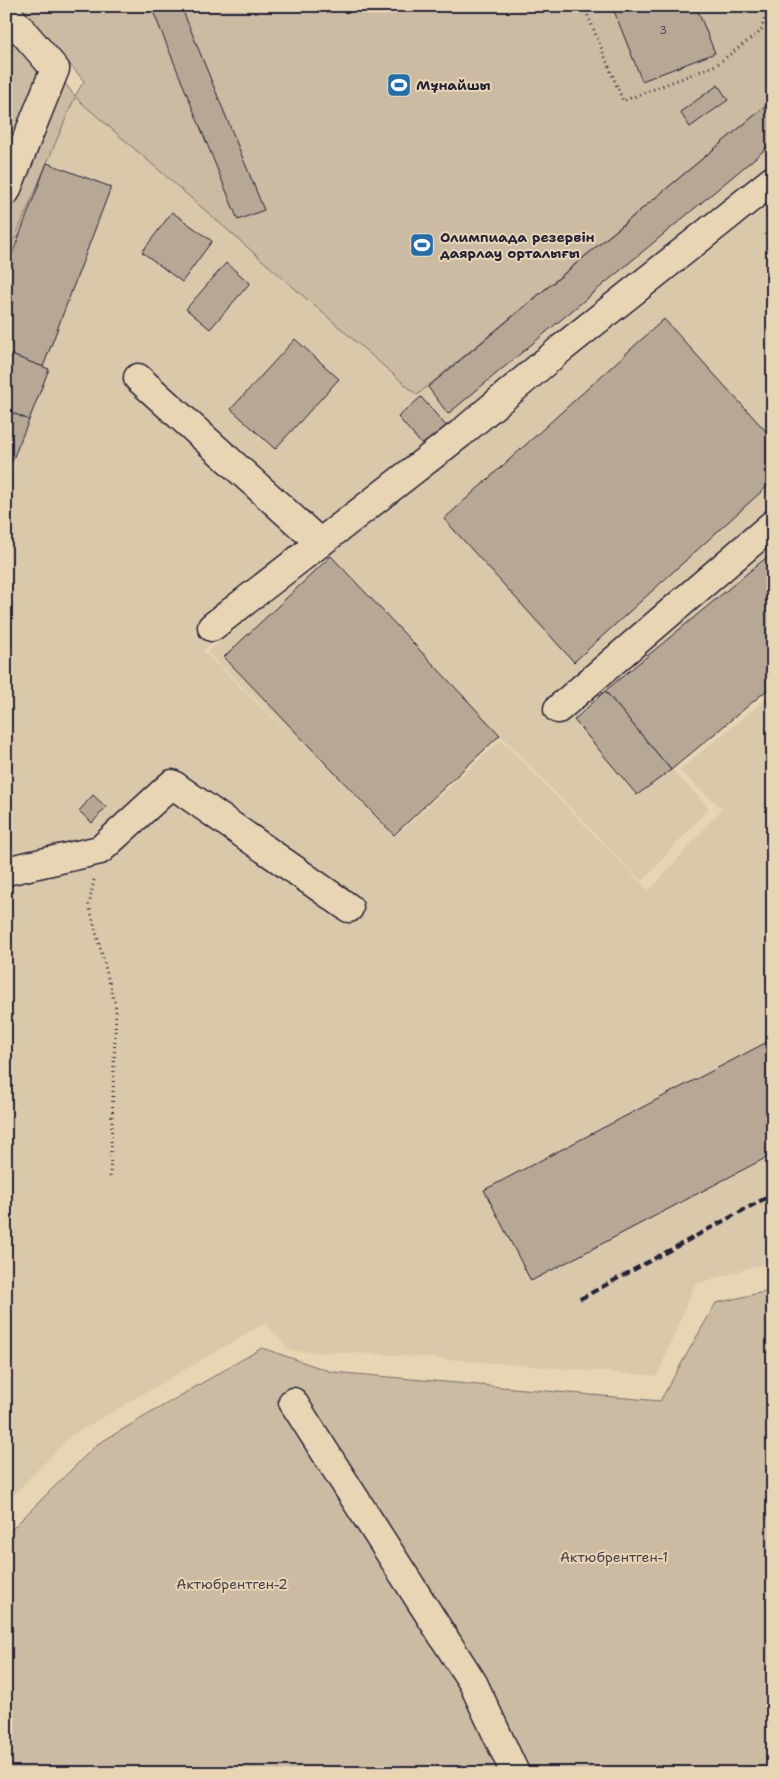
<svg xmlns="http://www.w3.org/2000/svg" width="779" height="1779" viewBox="0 0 779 1779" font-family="'Shantell Sans',sans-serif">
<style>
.built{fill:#d9c8aa;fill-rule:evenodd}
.green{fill:#cbbba2;stroke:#766e6e}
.building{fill:#b7a895;stroke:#22223b}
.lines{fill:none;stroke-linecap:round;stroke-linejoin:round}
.minor-casing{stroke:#22223b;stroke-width:31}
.path{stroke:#22223b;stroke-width:3;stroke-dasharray:1 4;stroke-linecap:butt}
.minor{stroke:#e8d5b3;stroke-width:28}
.rail{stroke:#22223b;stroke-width:4;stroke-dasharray:8 4;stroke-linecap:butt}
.labels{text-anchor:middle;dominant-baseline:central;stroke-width:4;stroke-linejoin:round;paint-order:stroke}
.number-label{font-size:11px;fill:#474452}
.poi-label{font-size:14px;font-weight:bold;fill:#22223b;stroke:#e8d5b3;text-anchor:start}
.park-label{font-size:14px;fill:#444150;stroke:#e8d5b3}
</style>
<rect width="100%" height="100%" fill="#e8d5b3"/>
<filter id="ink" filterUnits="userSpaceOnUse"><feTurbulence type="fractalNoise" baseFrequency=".02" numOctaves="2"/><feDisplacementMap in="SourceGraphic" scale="10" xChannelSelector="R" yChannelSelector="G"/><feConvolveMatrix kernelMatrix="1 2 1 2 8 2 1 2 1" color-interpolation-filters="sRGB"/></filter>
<g filter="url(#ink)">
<!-- built -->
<path class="built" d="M75 97 417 395 773 100V169L465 446 773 201V685L671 769 709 808 642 882 500 735 394 835 396 836 501 740 649 891 722 809 679 770 773 693V1261L695 1284 657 1376 381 1354 290 1351 265 1323 71 1436 6 1502V259ZM438 469 207 652 325 768 203 651Z"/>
<!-- green -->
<g class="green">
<path d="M20 6H773V100L417 395 75 97 6 259V8L75 96 84 81Z"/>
<path d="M773 1290V1773H6V1535L96 1445 262 1348 332 1372 660 1401 716 1303Z"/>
</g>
<!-- building -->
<g class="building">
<path d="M151 6H181L264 210 238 220Z"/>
<path d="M612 6H696L715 53 642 81Z"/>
<path d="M718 85 728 100 690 127 680 112Z"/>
<path d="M773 100V143L448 414 428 387Z"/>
<path d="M47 163 111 187 43 367 6 353V270Z"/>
<path d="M172 212 212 241 182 282 142 252Z"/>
<path d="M226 263 250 283 210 329 186 309Z"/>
<path d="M664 319 773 439V481L574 662 444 519Z"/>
<path d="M295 339 339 379 275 449 231 409Z"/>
<path d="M6 353 49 369 29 420 6 410Z"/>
<path d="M421 397 447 427 424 447 398 417Z"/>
<path d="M6 410 29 420 6 476Z"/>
<path d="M773 552V685L671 770 605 691Z"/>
<path d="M331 556 500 735 394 835 224 657Z"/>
<path d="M605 691 671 770 637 795 574 720Z"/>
<path d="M93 795 106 807 92 823 79 811Z"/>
<path d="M773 1039V1154L531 1281 484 1190Z"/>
</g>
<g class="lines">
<defs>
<g id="minor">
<path d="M6 12 55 69 6 191"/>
<path d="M138 378 320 543"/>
<path d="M212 627 460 434 562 348 773 180"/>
<path d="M558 709 773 524"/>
<path d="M6 871 100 850 172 784 349 908"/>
<path d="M293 1402 473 1683 515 1773"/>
</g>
</defs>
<!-- minor casing -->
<use href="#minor" class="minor-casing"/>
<!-- path -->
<g class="path">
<path d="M584 6 623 101 716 65 761 31 768 6"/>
<path d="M94 880 89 905 116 1008 110 1177"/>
</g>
<!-- minor -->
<use href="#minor" class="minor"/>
<!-- rail -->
<path class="rail" d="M580 1299 773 1194"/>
</g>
</g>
<!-- icons -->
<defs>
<symbol id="stadium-square" viewBox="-11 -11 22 22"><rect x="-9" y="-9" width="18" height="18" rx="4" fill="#1f6fb2" stroke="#e8d5b3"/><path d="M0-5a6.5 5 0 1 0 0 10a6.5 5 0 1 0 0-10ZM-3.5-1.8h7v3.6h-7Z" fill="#fff"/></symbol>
</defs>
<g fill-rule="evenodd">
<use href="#stadium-square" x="385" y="71" width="28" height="28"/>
<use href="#stadium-square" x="408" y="231" width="28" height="28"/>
</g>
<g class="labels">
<!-- number labels -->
<g class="number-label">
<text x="663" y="30">3</text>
</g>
<!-- poi labels -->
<g class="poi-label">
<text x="416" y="85">Мұнайшы</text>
<text x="440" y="237">Олимпиада резервін<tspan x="440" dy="16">даярлау орталығы</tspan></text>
</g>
<!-- park labels -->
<g class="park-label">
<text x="614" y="1557">Актюбрентген-1</text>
<text x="232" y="1584">Актюбрентген-2</text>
</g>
</g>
<!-- margin -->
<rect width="779" height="1779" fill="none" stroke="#e8d5b3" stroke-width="25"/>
<rect x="12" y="12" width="754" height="1754" fill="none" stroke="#22223b" stroke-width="2" filter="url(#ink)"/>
</svg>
